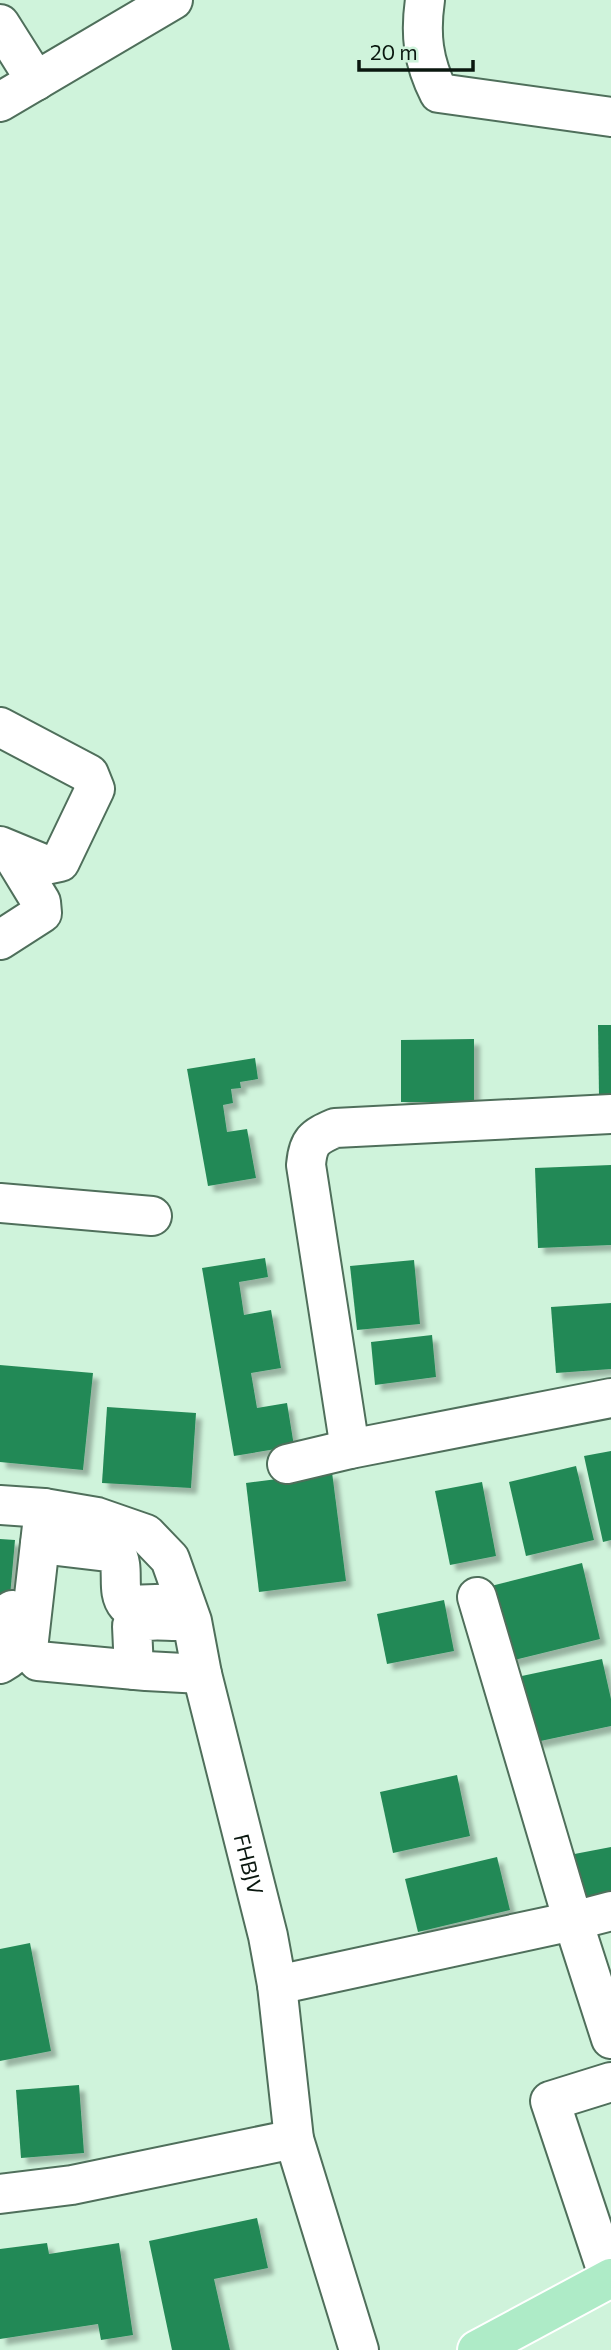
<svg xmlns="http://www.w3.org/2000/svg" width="611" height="2350" viewBox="0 0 611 2350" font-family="Commissioner,sans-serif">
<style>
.building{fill:#248956;filter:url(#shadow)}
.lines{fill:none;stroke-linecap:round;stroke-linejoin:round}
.minor-casing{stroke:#4f6f5b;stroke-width:42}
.major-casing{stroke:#fff;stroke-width:42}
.minor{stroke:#fff;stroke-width:38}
.major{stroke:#aeebc7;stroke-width:38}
.labels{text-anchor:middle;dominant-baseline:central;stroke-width:7;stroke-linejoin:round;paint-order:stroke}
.street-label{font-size:21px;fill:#0a170f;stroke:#cff3db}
</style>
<defs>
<filter id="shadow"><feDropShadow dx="6" dy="6" stdDeviation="2" flood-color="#0004"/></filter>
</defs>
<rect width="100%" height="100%" fill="#cff3db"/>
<!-- building -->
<g class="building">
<path d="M598 1025H611V1094L599 1095Z"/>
<path d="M474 1039V1102H401V1040Z"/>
<path d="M255 1058 258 1079 240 1082 241 1088 231 1089 233 1103 223 1105 227 1132 247 1129 256 1178 208 1186 187 1069Z"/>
<path d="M611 1165V1245L538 1248 535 1168Z"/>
<path d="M265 1258 268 1277 239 1282 244 1315 271 1310 281 1368 251 1373 257 1408 287 1403 294 1446 234 1456 202 1268Z"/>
<path d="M414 1260 420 1324 357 1330 350 1266Z"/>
<path d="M611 1303V1369L556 1373 551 1307Z"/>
<path d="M432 1335 436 1377 375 1385 371 1342Z"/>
<path d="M0 1365 93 1373 83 1470 0 1462Z"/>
<path d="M107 1407 196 1413 191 1488 102 1483Z"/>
<path d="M611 1451V1540L603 1542 584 1456Z"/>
<path d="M576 1466 594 1540 526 1556 509 1482Z"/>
<path d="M332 1472 346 1581 259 1592 246 1483Z"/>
<path d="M482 1482 496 1556 450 1565 435 1491Z"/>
<path d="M0 1539 15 1540 5 1653 0 1652Z"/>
<path d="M582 1563 600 1639 502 1663 483 1588Z"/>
<path d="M444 1600 454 1651 387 1664 377 1614Z"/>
<path d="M602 1659 611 1699V1726L531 1743 517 1677Z"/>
<path d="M457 1775 470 1836 393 1853 380 1792Z"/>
<path d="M611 1847V1895L573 1902 564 1856Z"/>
<path d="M497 1857 510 1910 418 1932 405 1879Z"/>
<path d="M30 1943 51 2051 0 2061V1949Z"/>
<path d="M79 2085 84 2153 21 2158 16 2090Z"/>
<path d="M257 2218 268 2268 214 2279 230 2350H172L149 2241Z"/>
<path d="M47 2243 49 2254 119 2243 133 2335 101 2340 98 2324 0 2339V2249Z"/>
</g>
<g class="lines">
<defs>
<g id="minor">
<path d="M425 0C420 34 423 62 439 93L611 117"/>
<path d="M0 24 36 81"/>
<path d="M0 102 173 0"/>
<path d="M0 727 89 774 95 789 60 862 46 865 0 846"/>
<path d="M0 940 42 913 41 902 10 851"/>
<path d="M0 1203 152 1216"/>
<path d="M350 1449 306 1165C308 1141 314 1137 335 1128L611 1114"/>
<path d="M287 1464 350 1449 611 1398"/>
<path id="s1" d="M0 1505 44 1508 97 1517 146 1534 170 1559 192 1621 202 1674 268 1936 277 1985 294 2139 359 2350"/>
<path d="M44 1508 28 1649 38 1661 146 1671 202 1674"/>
<path d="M40 1544 116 1553C126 1568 115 1591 127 1605L185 1603"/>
<path d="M477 1597 573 1921 611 2039"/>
<path d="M0 1664 8 1659 12 1610"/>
<path d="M134 1670 132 1626C143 1618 162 1621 176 1621"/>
<path d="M277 1985 573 1921 611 1911"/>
<path d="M0 2194 72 2185 294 2139"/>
<path d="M609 2278 550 2101 611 2082"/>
</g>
<path id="major" d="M477 2350 611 2278"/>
</defs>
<!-- minor casing -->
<use href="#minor" class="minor-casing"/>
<!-- major casing -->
<use href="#major" class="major-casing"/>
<!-- minor -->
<use href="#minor" class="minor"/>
<!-- major -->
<use href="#major" class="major"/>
</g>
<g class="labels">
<!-- street labels -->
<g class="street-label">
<text stroke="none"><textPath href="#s1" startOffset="500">FHBJV</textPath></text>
</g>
</g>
<!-- scale -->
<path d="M359 60v10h114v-10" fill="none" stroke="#0a170f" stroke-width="3.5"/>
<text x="370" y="60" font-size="21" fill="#0a170f" stroke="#cff3db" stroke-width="5" paint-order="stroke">20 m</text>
</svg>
